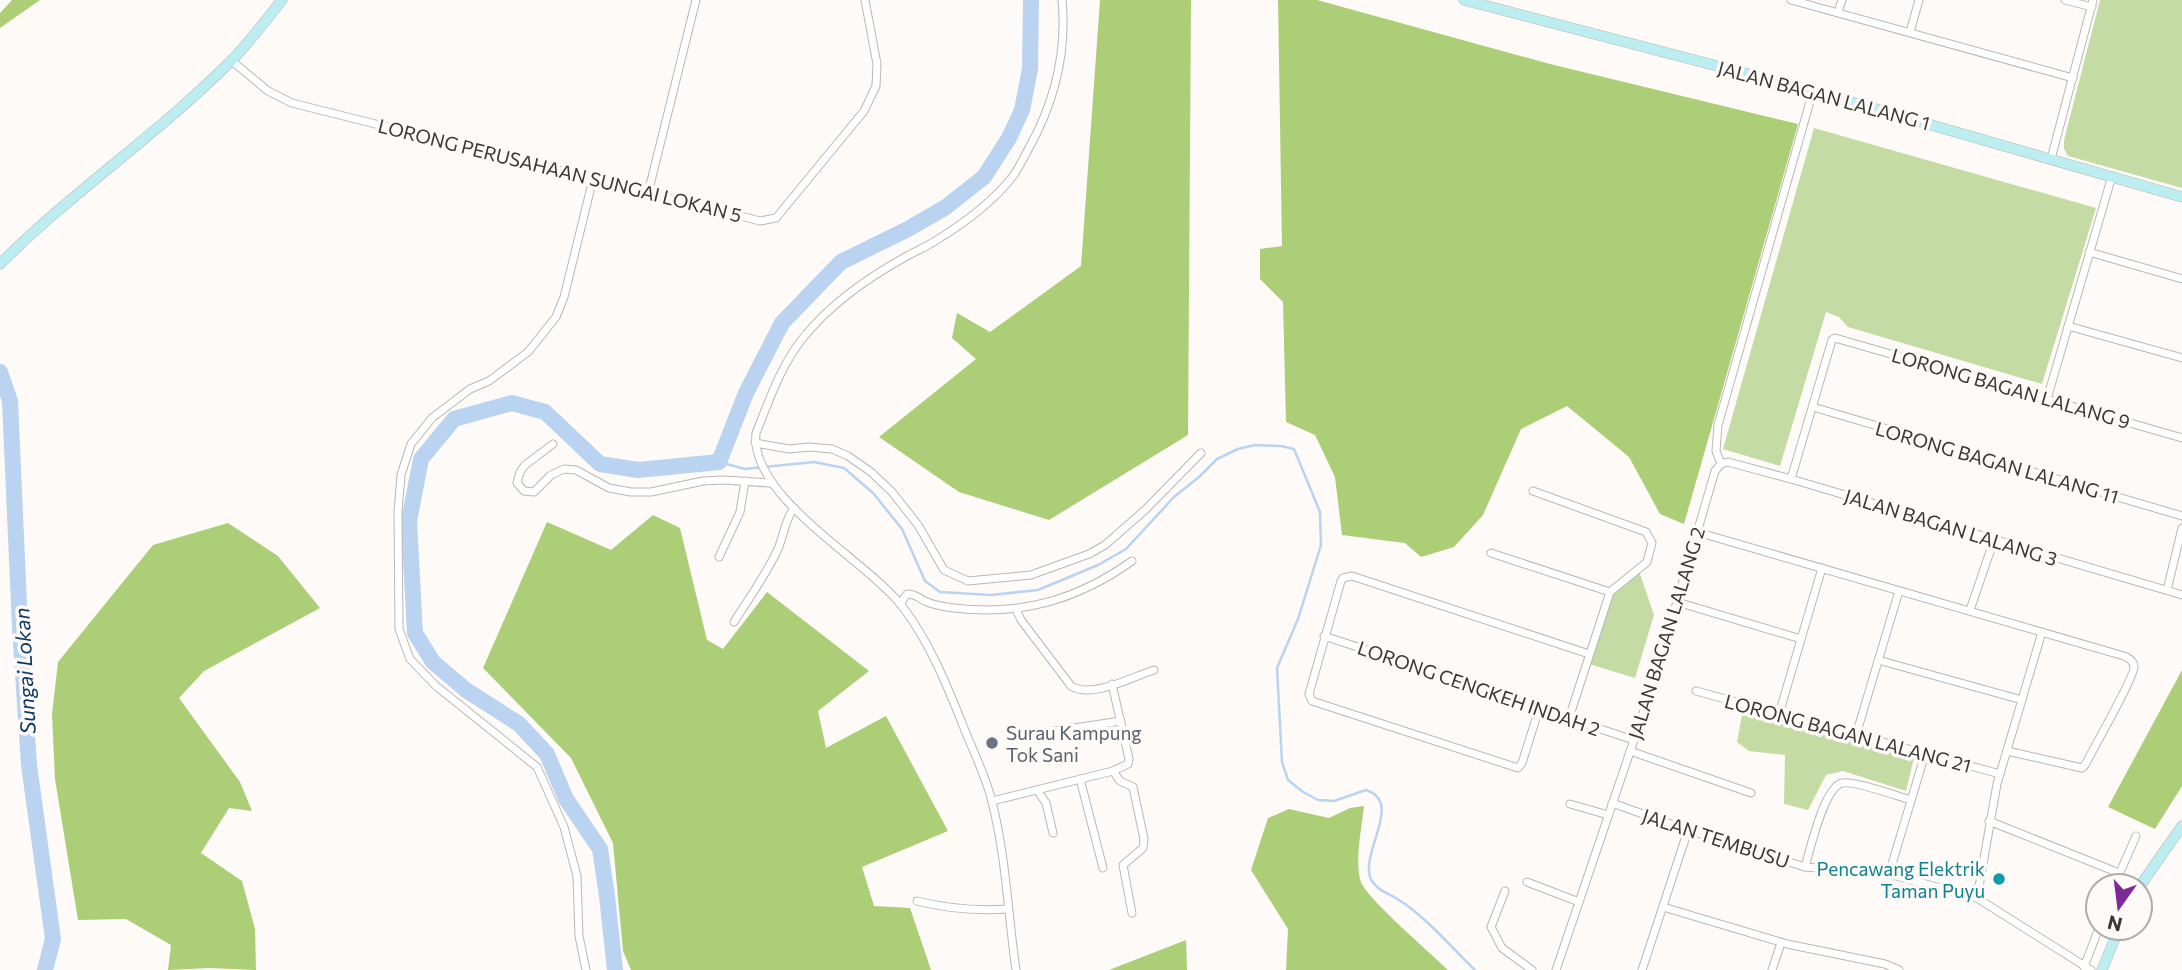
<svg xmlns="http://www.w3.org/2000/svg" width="2182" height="970" viewBox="0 0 2182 970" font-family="Commissioner,sans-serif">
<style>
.green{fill:#c4dca4}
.forest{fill:#acce76}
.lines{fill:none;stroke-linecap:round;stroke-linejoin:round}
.stream{stroke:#bad3f0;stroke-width:2.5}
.river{stroke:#bad3f0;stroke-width:16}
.minor-casing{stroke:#bab7b5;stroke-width:9}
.secondary-casing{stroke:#bab7b5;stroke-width:11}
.minor{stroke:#fff;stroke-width:7}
.secondary{stroke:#bcedf0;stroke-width:10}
.worship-dot{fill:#6b7280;stroke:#fdfaf7;stroke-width:2.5}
.culture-dot{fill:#0f9aa8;stroke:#fdfaf7;stroke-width:2.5}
.labels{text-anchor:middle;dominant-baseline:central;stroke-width:7;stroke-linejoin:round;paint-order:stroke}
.street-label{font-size:19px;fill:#393837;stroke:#fdfaf7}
.worship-label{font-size:19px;fill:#5b616d;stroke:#fdfaf7;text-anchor:start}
.culture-label{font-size:19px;fill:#0d838f;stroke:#fdfaf7;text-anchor:end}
.water-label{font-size:21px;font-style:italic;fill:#0b3965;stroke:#fdfaf7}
</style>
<rect width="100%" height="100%" fill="#fdfaf7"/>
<!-- green -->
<g class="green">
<path d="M2100 0H2182V188L2068 156 2064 149V140Z"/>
<path d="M1814 128 2096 208 2042 384 1848 327 1839 317 1826 312 1780 466 1723 449Z"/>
<path d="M1639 571 1654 615 1635 678 1589 664 1612 595Z"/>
<path d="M1743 710 1914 758 1906 791 1843 771 1826 775 1808 810 1784 804 1785 755 1749 751 1737 742Z"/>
</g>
<!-- forest -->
<g class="forest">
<path d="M12 0H40L0 28V13Z"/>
<path d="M1100 0H1191L1188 435 1049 520 959 492 879 437 976 359 952 338 957 313 990 332 1081 266Z"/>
<path d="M1278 0H1317L1550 64 1798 124 1684 524 1660 514 1629 457 1567 406 1521 429 1483 515 1454 547 1421 557 1405 543 1342 535 1335 477 1315 435 1286 422 1283 302 1260 279V249L1282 246Z"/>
<path d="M653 515 680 528 707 640 723 649 767 592 869 671 818 711 826 748 886 716 948 831 862 867 874 906 910 908 931 970H631L623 951 613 843 571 758 483 668 547 522 611 550Z"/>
<path d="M228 523 278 556 320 608 204 671 179 698 240 782 252 811 229 808 201 853 242 881 255 929 256 970 210 968 168 970 171 945 126 919 78 920 55 779 52 714 58 662 153 545Z"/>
<path d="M2182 670V786L2155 829 2108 807Z"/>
<path d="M1364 806C1362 827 1354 862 1361 882 1367 899 1432 954 1448 970H1286L1288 929 1251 870 1268 818 1289 809 1329 818 1350 808Z"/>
<path d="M1186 940 1187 970H1109Z"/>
</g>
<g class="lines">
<!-- stream -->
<path class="stream" d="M719 462 745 469 814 462 844 468 873 493 902 529 925 581 940 592 991 595 1038 590 1098 565 1126 549 1174 497 1199 477 1217 459 1238 449 1255 445 1281 446 1294 449 1320 512 1321 545 1298 619 1277 668 1282 762 1288 780 1303 792 1318 800 1334 801 1366 790C1403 802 1362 849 1370 877 1375 890 1389 893 1399 900 1425 916 1452 948 1475 970"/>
<!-- river -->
<g class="river">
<path d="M0 372 10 401 20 627 29 765 53 939 45 970"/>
<path d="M615 970 607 896 600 849 566 799 547 754 519 724 466 690 433 662 415 633 409 521 421 459 454 419 512 403 545 412 600 464 638 470 719 462 746 393 782 323 841 262 908 229 946 207 984 177 1009 138 1022 110 1030 69 1031 0"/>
</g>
<defs>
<g id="minor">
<path d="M1791 0 2073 78"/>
<path d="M2065 0 2092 7"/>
<path d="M1838 12 1842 0"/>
<path d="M1910 32 1919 0"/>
<path d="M232 61 268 91 292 103 760 221 776 218 864 111 876 86 877 64 865 0"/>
<path d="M2051 159 2093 0"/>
<path d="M648 193 696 0"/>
<path d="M2089 252 2182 279"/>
<path d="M2068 326 2182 358"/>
<path d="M2047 399 2112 176"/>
<path d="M1813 407 2182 516"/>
<path d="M755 443 789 449 809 447 832 449 848 456 871 472 892 492 918 525 944 570 968 581 1031 575 1089 554 1105 545 1145 510 1201 453"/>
<path d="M553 444 525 465 520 472 517 483 524 491 534 492 551 475 564 469 576 470 609 488 631 492H651L703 481 723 480 770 483"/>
<path d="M1721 464 1728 462 1791 479 2182 595"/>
<path d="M1721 464 1716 451 1718 425 1813 91"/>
<path d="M1791 479 1832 340 1835 338 2182 438"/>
<path d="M1533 491 1646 532 1652 543 1647 562 1610 592 1569 718"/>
<path d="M1697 532 2124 656C2129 658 2134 661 2134 667 2135 676 2092 751 2085 765L2082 768 2007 751"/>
<path d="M1491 553 1610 592"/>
<path d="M719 557 740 512 745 481"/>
<path d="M2167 590 2182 528"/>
<path d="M1677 602 1801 639"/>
<path d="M900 604 907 594C916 594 920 599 927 602 935 605 945 607 954 608 1021 616 1077 600 1132 561"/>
<path d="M1016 609 1021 620 1071 686C1092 699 1132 677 1154 670"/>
<path d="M1970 610 1994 540"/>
<path d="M734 622C749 598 766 575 778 549 784 535 784 522 794 508"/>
<path d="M1324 636 1531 704 1539 709 1634 740"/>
<path d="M1878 660 2022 700"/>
<path d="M1696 691 2000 774"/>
<path d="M1539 709 1522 763 1518 768 1312 701 1309 694 1341 581 1343 578 1352 576 1589 654"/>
<path d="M1779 714 1822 568"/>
<path d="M1027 735 1121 721"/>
<path d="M1856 735 1899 591"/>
<path d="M1630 751 1751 793"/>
<path d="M1113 771 1120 781 1133 787 1144 839 1143 848 1123 865 1132 913"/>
<path d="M1080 779 1103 868"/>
<path d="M1037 790 1046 803 1053 833"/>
<path d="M992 801 1113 771 1128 764 1129 759 1112 684"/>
<path d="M1612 803 1688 830 1805 867 1889 874 1977 898 2091 970"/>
<path d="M1570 804 1608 815"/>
<path d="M1989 821 2119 873"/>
<path d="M1805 867C1810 850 1824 787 1842 783 1853 780 1897 796 1911 800"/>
<path d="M1889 874 1925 754"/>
<path d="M1527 882 1579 902"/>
<path d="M2114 886 2136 836"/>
<path d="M1505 891 1491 927 1502 948 1532 970"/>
<path d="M1977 898 1997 784 2042 632"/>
<path d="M917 901C948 909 976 911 1008 909"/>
<path d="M1663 907 1787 944 1885 964 1899 970"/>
<path d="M2084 967 2099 928"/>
<path d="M586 970 579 936 577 876 564 827 537 767 436 686 410 659 399 629 398 512 401 475 411 444 432 418 470 389 489 381 528 352 556 317 564 297 593 179"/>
<path d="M1016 970C1008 915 1006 856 992 802 987 780 977 759 968 738 950 693 932 645 902 606 865 559 749 497 756 433 769 401 781 365 803 338 830 304 869 277 907 256 916 251 926 247 935 241 963 224 993 202 1013 176 1019 168 1024 157 1029 148 1054 103 1067 52 1062 0"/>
<path d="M1556 970 1653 684 1715 471 1721 464"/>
<path d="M1642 970 1688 830"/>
<path d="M1772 970 1781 943"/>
</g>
<g id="secondary">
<path d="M1464 0 1813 91 2182 197"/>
<path d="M0 264C72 192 158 134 230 62 249 43 265 21 282 0"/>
<path d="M2140 886 2182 826"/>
<path d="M2102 970 2119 928"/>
</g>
</defs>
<!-- minor casing -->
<use href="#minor" class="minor-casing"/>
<!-- secondary casing -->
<use href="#secondary" class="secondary-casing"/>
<!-- minor -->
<use href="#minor" class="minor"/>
<!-- secondary -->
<use href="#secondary" class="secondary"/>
</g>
<!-- markers -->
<circle class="worship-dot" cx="992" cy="743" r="7"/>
<circle class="culture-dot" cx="1999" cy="879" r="7"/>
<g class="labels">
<!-- street labels -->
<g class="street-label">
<text transform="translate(1824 95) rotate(15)">JALAN BAGAN LALANG 1</text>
<text transform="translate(560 170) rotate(14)">LORONG PERUSAHAAN SUNGAI LOKAN 5</text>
<text transform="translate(2011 388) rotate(16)">LORONG BAGAN LALANG 9</text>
<text transform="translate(1997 462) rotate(16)">LORONG BAGAN LALANG 11</text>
<text transform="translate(1951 527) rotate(17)">JALAN BAGAN LALANG 3</text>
<text transform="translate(1666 633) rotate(-73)">JALAN BAGAN LALANG 2</text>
<text transform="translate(1479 688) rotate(19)">LORONG CENGKEH INDAH 2</text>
<text transform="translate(1848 733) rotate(15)">LORONG BAGAN LALANG 21</text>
<text transform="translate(1716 838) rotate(18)">JALAN TEMBUSU</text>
</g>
<!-- worship labels -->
<g class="worship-label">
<text x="1006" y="732">Surau Kampung<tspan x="1006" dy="22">Tok Sani</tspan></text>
</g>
<!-- culture labels -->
<g class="culture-label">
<text x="1985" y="868">Pencawang Elektrik<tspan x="1985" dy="22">Taman Puyu</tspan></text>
</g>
<!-- water labels -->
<g class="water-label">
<text transform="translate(24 671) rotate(-93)">Sungai Lokan</text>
</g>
</g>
<!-- north arrow -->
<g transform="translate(2119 907) rotate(194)"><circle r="33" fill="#fdfaf7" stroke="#afacaa" stroke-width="2"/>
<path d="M0-5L12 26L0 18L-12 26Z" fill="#7e2998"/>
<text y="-10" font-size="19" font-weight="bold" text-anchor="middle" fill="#393837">N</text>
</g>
</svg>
